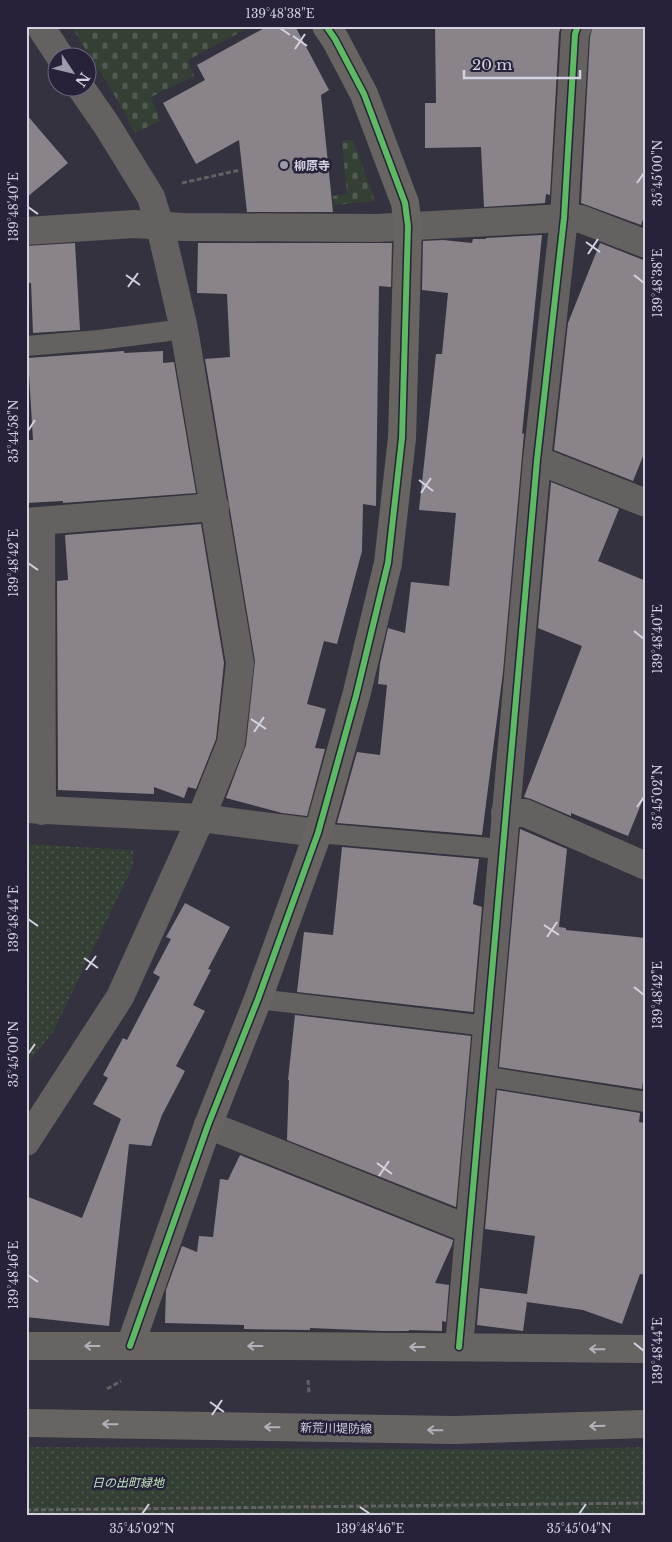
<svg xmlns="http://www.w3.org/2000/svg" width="672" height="1542" viewBox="0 0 672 1542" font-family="'Libre Baskerville','Noto Sans JP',serif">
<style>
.grass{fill:url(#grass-dots)}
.cemetery{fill:url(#cemetery-stones)}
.building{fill:#8b838a}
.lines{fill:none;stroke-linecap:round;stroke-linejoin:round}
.path{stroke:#646163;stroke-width:3;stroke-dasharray:5 2.5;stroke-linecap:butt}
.lane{stroke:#646160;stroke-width:20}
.street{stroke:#646160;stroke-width:28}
.secondary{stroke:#686462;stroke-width:28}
.cycleway-casing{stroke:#27223a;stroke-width:9}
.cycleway{stroke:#5cba63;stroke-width:6}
.oneway{stroke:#b4b0bb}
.ticks{fill:none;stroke:#d4d1e1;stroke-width:2}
.poi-dot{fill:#9c99a8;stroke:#27223a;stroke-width:2}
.labels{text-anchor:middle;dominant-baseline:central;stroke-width:5;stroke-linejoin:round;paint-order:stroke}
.poi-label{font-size:12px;font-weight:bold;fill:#d4d1e1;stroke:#27223a;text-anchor:start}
.street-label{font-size:12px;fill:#d4d1e1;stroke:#27223a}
.park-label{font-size:12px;font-style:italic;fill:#c0e9bb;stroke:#27223a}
.neatline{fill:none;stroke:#d4d1e1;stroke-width:2}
.ticks-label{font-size:12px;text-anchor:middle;fill:#d4d1e1}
</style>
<defs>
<pattern id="grass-dots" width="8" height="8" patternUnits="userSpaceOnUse" patternTransform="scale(1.25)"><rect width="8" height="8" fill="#344034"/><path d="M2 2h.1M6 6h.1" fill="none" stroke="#505b51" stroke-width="1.8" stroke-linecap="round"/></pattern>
<pattern id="cemetery-stones" width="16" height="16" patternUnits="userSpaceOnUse" patternTransform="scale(1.25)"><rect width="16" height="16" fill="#344034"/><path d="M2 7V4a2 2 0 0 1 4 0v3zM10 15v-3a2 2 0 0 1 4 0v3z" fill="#505b51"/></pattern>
</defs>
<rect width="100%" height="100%" fill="#34323e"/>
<!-- grass -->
<g class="grass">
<path d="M26 844 133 850V866L53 1032 26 1066Z"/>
<path d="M26 1447 539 1450 646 1447V1516H26Z"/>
</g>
<!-- cemetery -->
<g class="cemetery">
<path d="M71 26H252L188 60 194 76 151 97 160 121 135 133 115 96Z"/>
<path d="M342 140H353L375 201 334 205 333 196 347 194Z"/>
</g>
<!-- building -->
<g class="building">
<path d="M268 26H295L329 90 321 95 333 212H247L239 140 196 164 163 103 205 80 197 65Z"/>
<path d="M435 26H561L559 33 550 195 546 194 545 203 484 207 481 147 425 148V103H436Z"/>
<path d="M593 26H646V211L641 225 581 203 590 37Z"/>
<path d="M26 114 68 163 26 198Z"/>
<path d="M542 235 522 434 524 433 503 672 482 835 337 823 357 752 380 755 387 685 378 684 380 664 388 628 405 633 411 582 449 586 456 513 419 510 436 354H442L448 293 422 290 423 241 443 240 472 243 473 239H486V238Z"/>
<path d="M75 243 80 330 33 333 31 283H27L26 246Z"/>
<path d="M198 243H392L391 287 379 286 376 506 363 504 362 551 337 644 324 641 307 704 326 709 315 748 325 749 307 816 282 813 226 798 246 745 255 661 205 359 230 357 227 294 197 293Z"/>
<path d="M600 243 646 261V449L633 481 554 450 568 323Z"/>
<path d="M124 351V353L163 351V363L174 362 196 493 63 503V501L26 503V440H33L28 358Z"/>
<path d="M551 482 619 509 598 561 646 581V792L628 836 571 813V816L531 799 524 797 582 646 538 628Z"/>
<path d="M201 524 224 663 216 739 196 789 188 787 184 798 154 787V794L58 790 57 581 68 580 65 535Z"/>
<path d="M520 829 567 849 559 927 566 928V930L646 938V1059L642 1089 499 1067Z"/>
<path d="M342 847 479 859 473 904 482 907 473 1012 297 992 304 932 333 935Z"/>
<path d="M185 903 230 927 208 969 211 970 193 1005 205 1011 176 1066 185 1071 162 1115 151 1146 129 1144 109 1326 26 1317V1196L82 1218 121 1119 93 1104 108 1078 103 1075 123 1038 127 1040 160 977 153 973 171 939 166 937Z"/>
<path d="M295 1015 471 1036 456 1207 287 1140 289 1080H288Z"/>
<path d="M497 1090 640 1113 639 1122 646 1123V1275L640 1274 622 1324 583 1310 527 1302 523 1331 477 1325 480 1288 527 1294 535 1236 485 1229Z"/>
<path d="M240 1155 453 1240 452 1245 435 1283 449 1285 446 1322 442 1321V1331L409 1330V1331H383L310 1328V1330L244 1329V1325L165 1323 166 1290 182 1246 197 1252 199 1236 213 1237 220 1179 228 1180Z"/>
</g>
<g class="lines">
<!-- path -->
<g class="path">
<path d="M182 183 240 170"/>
<path d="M308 1380 309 1393"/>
<path d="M107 1389 121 1381"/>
<path d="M26 1510 646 1503"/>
</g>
<!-- lane -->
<g class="lane">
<path d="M26 346 99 340 184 329"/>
<path d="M318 833 502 849"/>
<path d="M258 999 487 1026"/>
<path d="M482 1076 646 1102"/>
</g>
<!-- street -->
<g class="street">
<path d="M40 26 61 58"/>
<path d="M26 231 134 224 183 227 377 228 564 218 581 219 646 244"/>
<path d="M537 460 646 503"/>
<path d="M41 521 42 811"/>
<path d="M26 522 215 507"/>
<path d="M26 809 201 818 318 833"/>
<path d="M505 813H525L646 866"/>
<path d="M208 1125 468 1229"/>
<path d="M26 1142 120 997 201 818 231 743 240 663 184 329 160 226 151 197 106 124 81 88"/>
<path d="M459 1347 537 460 564 218 575 34 578 26"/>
</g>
<!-- secondary -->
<g class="secondary">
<path d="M26 1346H287L646 1349"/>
<path d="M130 1346 208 1125 258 999 318 833 356 696 388 563 402 438 408 226 405 203 364 94 335 39 326 26"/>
<path d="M26 1423 454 1430 646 1424"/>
</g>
<defs>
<g id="cycleway">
<path d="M130 1346 208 1125 258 999 318 833 356 696 388 563 402 438 408 226 405 203 364 94 335 39 326 26"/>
<path d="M459 1347 537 460 564 218 575 34 578 26"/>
</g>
</defs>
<!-- cycleway casing -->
<use href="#cycleway" class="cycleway-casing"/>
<!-- cycleway -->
<use href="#cycleway" class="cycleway"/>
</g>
<!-- one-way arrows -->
<defs><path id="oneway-shaft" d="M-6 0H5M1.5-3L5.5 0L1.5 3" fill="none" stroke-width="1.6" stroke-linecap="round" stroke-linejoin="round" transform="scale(1.25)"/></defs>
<g class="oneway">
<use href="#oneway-shaft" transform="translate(92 1346) rotate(180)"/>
<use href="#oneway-shaft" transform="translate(255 1346) rotate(-180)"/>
<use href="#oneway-shaft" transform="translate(417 1347) rotate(-180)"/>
<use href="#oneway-shaft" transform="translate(597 1349) rotate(-179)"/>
<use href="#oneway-shaft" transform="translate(110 1424) rotate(-179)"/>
<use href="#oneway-shaft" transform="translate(597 1426) rotate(178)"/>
<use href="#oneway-shaft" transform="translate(272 1427) rotate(-179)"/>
<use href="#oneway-shaft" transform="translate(435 1430) rotate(-179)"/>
</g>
<!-- ticks -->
<path class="ticks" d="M280 28 290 35M293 36 307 46M295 49 305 34M637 183 644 173M28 207 38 214M586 242 600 252M588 254 598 239M126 275 140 285M634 275 644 283M128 287 138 273M28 431 35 420M419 480 433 491M421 493 431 478M28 563 38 570M634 631 644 639M251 719 266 729M254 732 264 717M637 807 644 797M28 919 38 926M544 925 559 935M547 937 557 922M84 958 98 968M86 970 96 956M634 987 644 995M28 1054 35 1044M377 1163 392 1174M379 1176 389 1161M28 1275 38 1282M634 1343 644 1351M210 1402 224 1412M212 1415 222 1400M360 1507 370 1514M142 1514 149 1504M579 1514 586 1504"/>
<!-- markers -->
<circle class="poi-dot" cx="284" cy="165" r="5"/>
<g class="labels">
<!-- poi labels -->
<g class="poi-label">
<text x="294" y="165">柳原寺</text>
</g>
<!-- street labels -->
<g class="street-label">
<text transform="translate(336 1428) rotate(1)">新荒川堤防線</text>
</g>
<!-- park labels -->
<g class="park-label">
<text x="128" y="1482">日の出町緑地</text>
</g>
</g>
<!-- border -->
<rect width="672" height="1542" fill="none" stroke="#27223a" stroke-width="55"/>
<!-- north arrow -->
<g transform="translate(72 72) rotate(125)"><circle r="24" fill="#27223a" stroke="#6c687d"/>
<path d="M0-4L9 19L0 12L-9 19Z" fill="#9c99a8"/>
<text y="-8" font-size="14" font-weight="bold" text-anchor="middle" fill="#d4d1e1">N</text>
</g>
<!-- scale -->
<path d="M464 70v8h116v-8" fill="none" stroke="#d4d1e1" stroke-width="2.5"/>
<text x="472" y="70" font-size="15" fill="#d4d1e1" stroke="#27223a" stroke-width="4" paint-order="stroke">20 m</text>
<rect x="28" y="28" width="616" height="1486" class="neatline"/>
<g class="ticks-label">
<text x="280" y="18">139°48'38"E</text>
<text transform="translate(658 173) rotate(-90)" y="4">35°45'00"N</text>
<text transform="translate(14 207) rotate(-90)" y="4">139°48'40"E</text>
<text transform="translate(658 283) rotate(-90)" y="4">139°48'38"E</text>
<text transform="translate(14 431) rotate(-90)" y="4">35°44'58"N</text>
<text transform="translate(14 563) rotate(-90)" y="4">139°48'42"E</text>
<text transform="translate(658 639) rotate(-90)" y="4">139°48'40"E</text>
<text transform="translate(658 797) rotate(-90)" y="4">35°45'02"N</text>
<text transform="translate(14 919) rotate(-90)" y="4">139°48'44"E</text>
<text transform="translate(658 995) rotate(-90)" y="4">139°48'42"E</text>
<text transform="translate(14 1054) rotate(-90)" y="4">35°45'00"N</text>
<text transform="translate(14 1275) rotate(-90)" y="4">139°48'46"E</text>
<text transform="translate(658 1351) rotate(-90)" y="4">139°48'44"E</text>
<text x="142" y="1533">35°45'02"N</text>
<text x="370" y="1533">139°48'46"E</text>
<text x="579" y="1533">35°45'04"N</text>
</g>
</svg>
